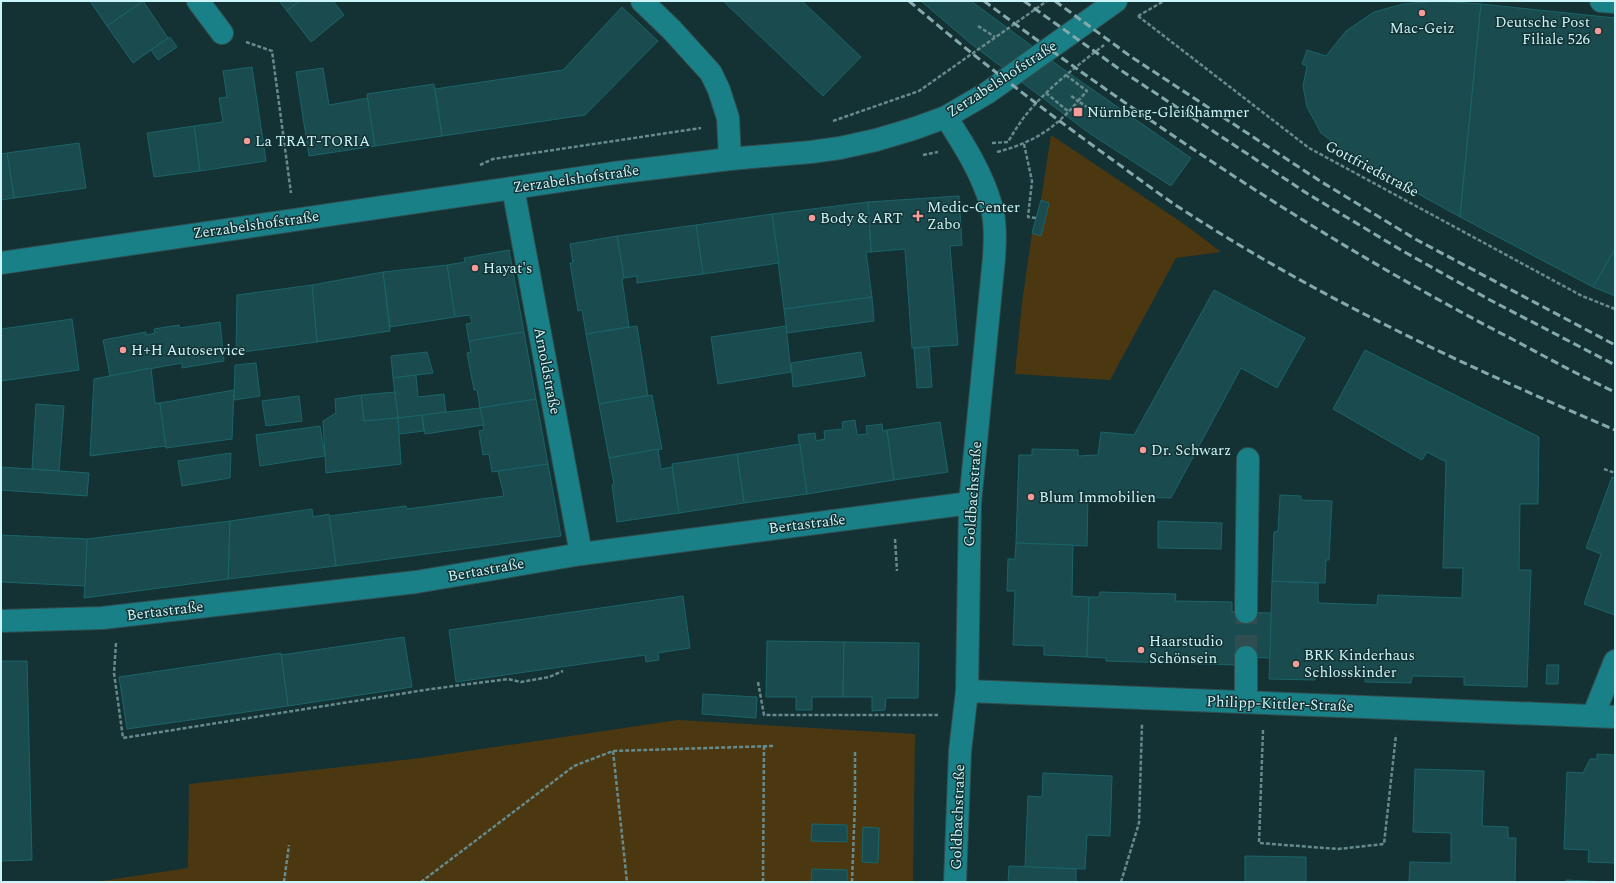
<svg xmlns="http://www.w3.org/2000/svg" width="1616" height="883" viewBox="0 0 1616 883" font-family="Spectral,serif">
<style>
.green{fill:#4c3810}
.building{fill:#1a4c4f;stroke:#1a6469}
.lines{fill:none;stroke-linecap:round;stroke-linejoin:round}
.minor-tunnel{stroke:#2f4e51;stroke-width:22;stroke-dasharray:22 11;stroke-linecap:butt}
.minor-casing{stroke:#314e50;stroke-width:24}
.path{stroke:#678a8d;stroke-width:2.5;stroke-dasharray:4 2;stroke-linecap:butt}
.minor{stroke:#198087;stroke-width:22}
.rail{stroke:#84a9ac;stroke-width:3;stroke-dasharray:8 4;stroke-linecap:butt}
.poi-dot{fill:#f59b98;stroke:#143134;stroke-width:1.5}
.labels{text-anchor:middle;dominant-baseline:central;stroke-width:3;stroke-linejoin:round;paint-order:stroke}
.poi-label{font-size:15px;fill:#cbf5f8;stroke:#143134;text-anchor:start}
.street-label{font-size:15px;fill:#cbf5f8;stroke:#143134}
</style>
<rect width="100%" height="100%" fill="#143134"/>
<!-- green -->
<g class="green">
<path d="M1051 135 1184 224 1221 252 1176 258 1110 380 1015 374 1022 303 1032 233 1041 236 1049 203 1041 200Z"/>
<path d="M678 720 915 734 913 882H95L188 868 189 784 421 758Z"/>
</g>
<!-- building -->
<g class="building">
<path d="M90 1H143L107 26Z"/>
<path d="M143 1 168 38 133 63 107 26Z"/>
<path d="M279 1H299L287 11Z"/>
<path d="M299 1H333L344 15 311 42 287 11Z"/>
<path d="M723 1H802L861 57 823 96Z"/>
<path d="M921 1H971L1063 69 1191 158 1171 186 1089 133 970 43Z"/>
<path d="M1437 1 1481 4 1460 217 1352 157 1321 133 1307 107 1303 86 1307 66 1302 64 1307 50 1326 56 1346 31 1374 12 1403 4Z"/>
<path d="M1481 4 1615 18V249L1593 287 1460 217Z"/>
<path d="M622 7 658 41 585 115 442 136 435 89 563 70Z"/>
<path d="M170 37 177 47 158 60 151 50Z"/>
<path d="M252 67 266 161 200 171 194 126 223 122 219 98 227 97 223 71Z"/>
<path d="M323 68 329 105 368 98 375 146 309 156 296 72Z"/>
<path d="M434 84 442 136 375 146 367 94Z"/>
<path d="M194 126 200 171 154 177 147 133Z"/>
<path d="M79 143 86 188 14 198 7 153Z"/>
<path d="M7 153 14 198 1 200V154Z"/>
<path d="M959 196 962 245 950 246 958 345 912 348 905 249 871 252 868 202Z"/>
<path d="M1041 200 1049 203 1041 236 1032 233Z"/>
<path d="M868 202 871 252H866L872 297 784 309 772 214Z"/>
<path d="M772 214 779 263 703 274 696 225Z"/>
<path d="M696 225 703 274 637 283V276L624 278 617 236Z"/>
<path d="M617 236 624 278 622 279 629 327 586 334 582 310 578 311 570 263H573L570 244Z"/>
<path d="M1615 249V296L1593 287Z"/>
<path d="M509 250 524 332 469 341 466 324 472 323 470 315 455 317 447 265 465 262 464 258Z"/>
<path d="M447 265 455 317 390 327 383 272Z"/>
<path d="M383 272 390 331 317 342 312 285Z"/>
<path d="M312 285 317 342 236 353 237 295Z"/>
<path d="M1214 290 1305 338 1277 388 1241 368 1171 498 1088 496 1087 546 1016 543 1019 455H1032V449L1078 450V456L1098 455 1101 432 1134 435Z"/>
<path d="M872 297 874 321 787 333 784 309Z"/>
<path d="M72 319 79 370 1 381V329Z"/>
<path d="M220 322 224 361 182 368V363L110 376 103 340 146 332V335L155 333 154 329 179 325 180 328Z"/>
<path d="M637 326 648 396 599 404 586 334Z"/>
<path d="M786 326 791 372 718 384 711 337Z"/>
<path d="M524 332 536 399 480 408 477 390H474L467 353 471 352 469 341Z"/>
<path d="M929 347 932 387 917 388 914 348Z"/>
<path d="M1365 350 1539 437 1538 504H1520L1519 570H1531L1527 687 1464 685V677L1412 676 1411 683 1365 682V672L1316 671 1315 680 1269 679 1272 581 1318 583V603L1377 605 1378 595 1462 598 1463 568H1443L1446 462 1427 452 1422 460 1333 409Z"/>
<path d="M427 352 433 373 393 378 391 356Z"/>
<path d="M861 352 865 376 793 387 791 363Z"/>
<path d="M256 363 260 396 234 400 235 365Z"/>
<path d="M151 368 155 403H160L166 446 90 456 94 379Z"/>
<path d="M416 375 418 397 444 394 446 413 398 418 393 378Z"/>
<path d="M234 390 232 439 166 448 160 403Z"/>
<path d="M395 392 398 418 364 421 361 395Z"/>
<path d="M361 395 364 421 398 418 401 464 326 473 323 421 336 413 335 399Z"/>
<path d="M652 395 662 449 609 458 599 404Z"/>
<path d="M299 396 302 421 266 426 262 401Z"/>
<path d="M536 399 548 464 492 472 489 454 483 455 479 431 484 430 480 408Z"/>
<path d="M36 404 64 406 59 471 32 469Z"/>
<path d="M480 408 484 425 425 434 422 415Z"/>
<path d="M422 415 424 431 399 434 398 418Z"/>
<path d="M855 420 857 435 867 434 866 426 882 424 883 431 887 430 894 480 807 494 798 435 815 433 816 441 825 439 824 431 843 429 842 422Z"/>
<path d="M940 422 948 472 894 480 887 430Z"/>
<path d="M320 426 325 456 260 466 256 435Z"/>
<path d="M800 444 807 494 744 503 737 454Z"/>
<path d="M658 449 661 469 672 467 679 513 617 522 612 485 614 484 609 458Z"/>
<path d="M231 453 230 478 182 486 178 461Z"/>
<path d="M737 454 744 503 679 513 672 464Z"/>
<path d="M548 464 561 536 336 566 329 516 406 506 407 509 504 496 498 471Z"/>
<path d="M1 467 89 473 87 496 1 490Z"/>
<path d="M1612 477 1615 478V615L1584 604 1601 554 1586 548Z"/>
<path d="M1280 495 1301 496V500L1332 501 1329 560H1326L1325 583 1272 581 1274 532 1278 531Z"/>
<path d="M312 509 313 517 329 514 336 566 228 579 230 521Z"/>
<path d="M230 521 228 579 84 598 87 539Z"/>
<path d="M1158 521 1222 523 1221 549 1158 548Z"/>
<path d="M1 535 87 539 85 586 1 582Z"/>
<path d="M1016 543 1073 545 1072 596 1089 597 1087 657 1044 655V646L1013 645 1015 591H1007L1008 559H1015Z"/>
<path d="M1100 592 1176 594 1175 601 1232 602V612L1271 613 1270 658 1246 657 1237 665 1106 661V658L1087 657 1089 597H1099Z"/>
<path d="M683 596 690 648 658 653 659 660 646 662 645 655 456 682 449 630Z"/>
<path d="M404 637 412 687 288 706 281 655Z"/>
<path d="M767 641 844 642 843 697H812V710H796V697H766Z"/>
<path d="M844 642 919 643 918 698H886L885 710 872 711V697H843Z"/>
<path d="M281 653 288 706 127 729 119 677Z"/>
<path d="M1 661H27L32 860 1 861Z"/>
<path d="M1547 665H1559L1558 684H1546Z"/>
<path d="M703 694 757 697 756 718 702 714Z"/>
<path d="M1597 754 1615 755V863L1588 862 1589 850 1564 849 1567 772 1583 773 1590 759H1597Z"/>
<path d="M1415 769 1484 771 1482 826 1508 827V838H1516L1515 882H1409L1410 862 1451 863V833L1413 832Z"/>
<path d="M1043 773 1112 776 1110 836 1087 835 1085 869 1025 867 1028 796 1042 797Z"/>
<path d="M812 824 847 825V842L811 841Z"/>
<path d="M863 827 879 828 878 863 862 862Z"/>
<path d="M1245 856 1306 857V882H1245Z"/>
<path d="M1009 866 1076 869V882H1008Z"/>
<path d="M812 869 847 870V882H811Z"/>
<path d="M1566 880 1609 882H1615H1566Z"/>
</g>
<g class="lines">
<!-- minor-tunnel -->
<path class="minor-tunnel" d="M1246 657V612"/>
<defs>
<g id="minor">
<path d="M198 1 222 33"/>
<path d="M642 1 672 30 711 73 719 90 728 118 730 159"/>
<path d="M1601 1 1615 2"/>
<path d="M946 117C964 145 982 173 991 205 996 222 995 241 994 258L970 503 967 691 960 751 955 882"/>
<path d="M513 188 581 554"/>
<path d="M1 263 614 173 730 159 811 152 840 148 876 140 913 129 946 117 987 93 1116 1"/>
<path d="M1246 612 1248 459"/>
<path d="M1 621 102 618 416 582 581 554 970 503"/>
<path d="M967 691C1183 701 1399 709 1615 717"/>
<path d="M1246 702V657"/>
<path d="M1593 716 1615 661"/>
</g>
</defs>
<!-- minor casing -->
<use href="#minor" class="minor-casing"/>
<!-- path -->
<g class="path">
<path d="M1138 16 1164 1"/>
<path d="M1138 16 1309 148 1582 296 1615 309"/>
<path d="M978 26 995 37"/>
<path d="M246 42 272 51 291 193"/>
<path d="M1066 75 1087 91 1078 101 1087 107"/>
<path d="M1046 93 1069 112"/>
<path d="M833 121 919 91 1047 1"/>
<path d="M992 143 1008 142C1013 133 1019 124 1025 116 1047 88 1076 67 1104 45"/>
<path d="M1024 144 1032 181 1028 217 1036 218"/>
<path d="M997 152C1032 143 1055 129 1078 101L1070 95"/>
<path d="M923 155 938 152"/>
<path d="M480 165 493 159 701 128"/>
<path d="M1604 469 1615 473"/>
<path d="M895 539 897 571"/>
<path d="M116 643 114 673 123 738 431 689 508 679 521 682 549 677 563 671"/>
<path d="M758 682 764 715H938"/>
<path d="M1263 730 1259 843 1338 849 1384 844 1396 735"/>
<path d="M613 751 627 882"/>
<path d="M284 882 289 845"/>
<path d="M421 882 574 766 613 751 773 746"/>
<path d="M763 882 764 745"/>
<path d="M852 882 855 802V751"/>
<path d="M1121 882 1139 823 1142 724"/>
</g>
<!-- minor -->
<use href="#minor" class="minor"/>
<!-- rail -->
<g class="rail">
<path d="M909 1C973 56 1041 108 1110 158 1131 173 1152 189 1174 204 1312 295 1463 365 1615 430"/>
<path d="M984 1C1152 126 1326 243 1512 339 1546 357 1580 376 1615 392"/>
<path d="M1024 1 1122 71 1308 194 1401 250 1490 300 1615 365"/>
<path d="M1055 1 1130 56 1320 181 1417 240 1615 345"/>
</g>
</g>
<!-- markers -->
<g class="poi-dot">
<circle cx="1422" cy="13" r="4"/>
<circle cx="1598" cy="31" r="4"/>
<rect x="1073" y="107" width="10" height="10" rx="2"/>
<circle cx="247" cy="141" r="4"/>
<path d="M916 210h4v4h4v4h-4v4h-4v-4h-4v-4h4z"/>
<circle cx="812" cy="218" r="4"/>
<circle cx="475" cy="268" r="4"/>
<circle cx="123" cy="350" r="4"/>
<circle cx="1143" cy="450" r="4"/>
<circle cx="1031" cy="497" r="4"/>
<circle cx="1141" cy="650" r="4"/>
<circle cx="1296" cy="664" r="4"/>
</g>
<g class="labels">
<!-- poi labels -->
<g class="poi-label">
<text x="1590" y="22" text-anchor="end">Deutsche Post<tspan x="1590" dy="17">Filiale 526</tspan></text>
<text x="1422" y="28" text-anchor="middle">Mac-Geiz</text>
<text x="1087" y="112">Nürnberg-Gleißhammer</text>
<text x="255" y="141">La TRAT-TORIA</text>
<text x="927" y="207">Medic-Center<tspan x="927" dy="17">Zabo</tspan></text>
<text x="820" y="218">Body &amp; ART</text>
<text x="483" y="268">Hayat's</text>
<text x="131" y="350">H+H Autoservice</text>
<text x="1151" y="450">Dr. Schwarz</text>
<text x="1039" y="497">Blum Immobilien</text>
<text x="1149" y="641">Haarstudio<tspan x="1149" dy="17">Schönsein</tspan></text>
<text x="1304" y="655">BRK Kinderhaus<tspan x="1304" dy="17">Schlosskinder</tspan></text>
</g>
<!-- street labels -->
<g class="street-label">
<text transform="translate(1002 79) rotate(-33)">Zerzabelshofstraße</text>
<text transform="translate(1372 169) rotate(28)">Gottfriedstraße</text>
<text transform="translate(576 179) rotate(-8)">Zerzabelshofstraße</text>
<text transform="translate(256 225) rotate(-8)">Zerzabelshofstraße</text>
<text transform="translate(547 371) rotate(79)">Arnoldstraße</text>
<text transform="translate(973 494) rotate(-86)">Goldbachstraße</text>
<text transform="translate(807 524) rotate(-7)">Bertastraße</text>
<text transform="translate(486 570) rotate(-10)">Bertastraße</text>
<text transform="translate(165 611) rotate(-7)">Bertastraße</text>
<text transform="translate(1280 704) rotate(2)">Philipp-Kittler-Straße</text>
<text transform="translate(958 817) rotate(-88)">Goldbachstraße</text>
</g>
</g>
<!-- border -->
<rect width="1616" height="883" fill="none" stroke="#cbf5f8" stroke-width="4"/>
</svg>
